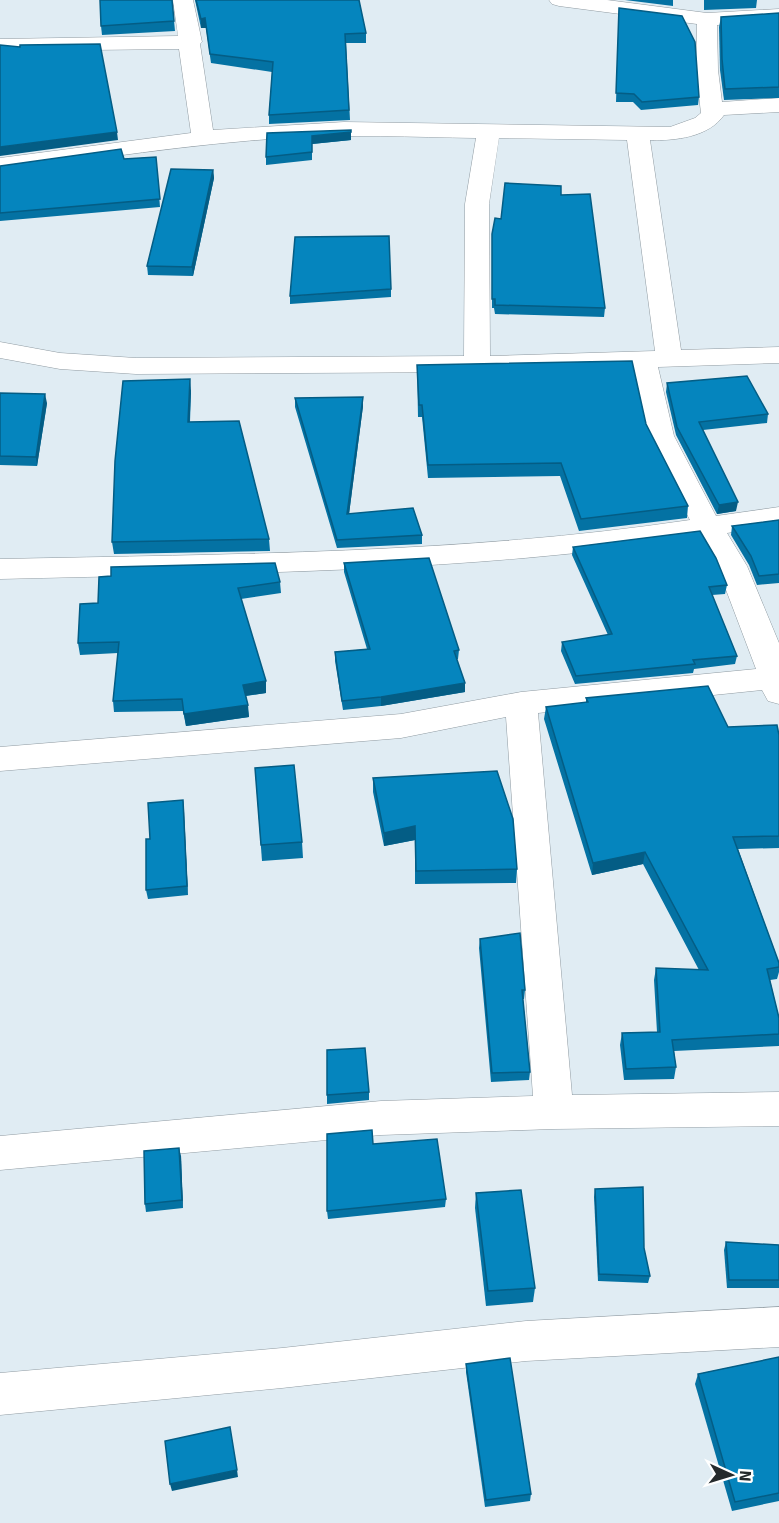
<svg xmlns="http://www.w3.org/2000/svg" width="779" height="1523" viewBox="0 0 779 1523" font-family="Signika,sans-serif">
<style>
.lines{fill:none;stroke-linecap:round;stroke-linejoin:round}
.minor-casing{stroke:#909ba2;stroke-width:1}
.minor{fill:#fff;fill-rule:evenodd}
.wall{fill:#0472a3}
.shaded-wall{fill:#045d85}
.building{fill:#0585be;stroke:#045d85;stroke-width:1.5}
</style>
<rect width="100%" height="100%" fill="#e0ecf3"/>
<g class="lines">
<defs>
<g id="minor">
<path d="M173 0H193L202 42 200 44 213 130 344 122 670 127 695 118 701 113 696 70 697 24 559 6 552 4 549 0H607L707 13 779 9V21L717 25 718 70 722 102 779 98V112L724 115C709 137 675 141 650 140L681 350 779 347V363L658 367 674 436 716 516 779 507V525L727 533 747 566 779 643V704L768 701 762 690 538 713 572 1095 779 1092V1126L554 1129 381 1135 0 1170V1136L381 1101 533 1096 506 717 401 738 0 771V747L401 714 521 692 756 669 717 566 700 537C468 573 234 573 0 579V559C230 554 462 554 690 520L646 436 631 367 477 372 136 374 60 369 0 358V342L60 353 136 358 464 356 465 204 476 138C413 137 349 134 285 138 190 144 95 159 0 172V158L191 133 179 49 0 51V39L178 36ZM499 138 627 140 655 351 490 356 489 204Z"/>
<path d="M779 1307V1347L526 1361 282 1388 0 1415V1373L282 1348 526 1321Z"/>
</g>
</defs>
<!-- minor casing -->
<use href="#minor" class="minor-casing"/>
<!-- minor -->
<use href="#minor" class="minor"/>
</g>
<!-- wall -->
<g class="wall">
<path d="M172 0 175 31 102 35 101 26Z"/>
<path d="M195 0H359L366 33V43H346L350 120 269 124V115L272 72 211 63 206 28H201Z"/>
<path d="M625 0H673V6Z"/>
<path d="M704 0H757L756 8 704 10Z"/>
<path d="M619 8 699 97 698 105 641 110 633 102H616Z"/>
<path d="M779 13V98L724 100 720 70 719 27 721 17Z"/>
<path d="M267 133 351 140 312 144V160L266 165V157Z"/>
<path d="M156 157 160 207 0 221V166Z"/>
<path d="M213 170 214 178 193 276 148 275 147 266Z"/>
<path d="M561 195 605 308 604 317 495 314 494 308H492V243L501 219Z"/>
<path d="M391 289V297L290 304V296Z"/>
<path d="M417 365 646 424 688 506 687 518 579 531 560 476 428 478 422 417H418Z"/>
<path d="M667 383 768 414 767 423 703 430 736 511 717 514 676 435 666 392Z"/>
<path d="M191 391 190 422 269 539 270 551 114 554 112 542Z"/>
<path d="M0 393 47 403 37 466 0 465Z"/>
<path d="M295 398 363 406 349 514 422 535V544L337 548 295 407Z"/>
<path d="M779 520V583L757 585 749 565 731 535 732 526Z"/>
<path d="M573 547 727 585 725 594 712 595 737 656 735 664 694 669 693 673 575 684 561 651 562 642 608 635 572 555Z"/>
<path d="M344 563 459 650 458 659H457L465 692 381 706 343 710 335 661V652L367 649 344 572Z"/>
<path d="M280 582 281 593 241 599 266 681V693L246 696 249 717 186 726 183 711 114 712 113 701 118 653 80 655 78 643 98 603Z"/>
<path d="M586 698 728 727 779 735V848L738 849 779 963V972L777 979 770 980 779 1018V1046L674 1051 676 1067 674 1079 624 1080 620 1045 622 1033 657 1032 654 980 656 968 699 970 643 864 592 875 544 719 546 707 586 703Z"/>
<path d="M255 768 302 842 303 858 262 861Z"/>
<path d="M373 778 517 869 516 883 415 884V840L384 846 373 792Z"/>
<path d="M183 800 188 895 148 899 146 890Z"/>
<path d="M480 939 525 990 524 999H523L530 1072 529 1080 491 1082 479 948Z"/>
<path d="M327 1050 369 1092V1100L327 1104Z"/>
<path d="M373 1144 446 1199 445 1207 328 1219 327 1211Z"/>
<path d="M181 1156 183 1208 146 1212 145 1204Z"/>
<path d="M595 1189 644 1248 650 1276 648 1283 598 1281 594 1197Z"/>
<path d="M476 1193 535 1288 533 1302 486 1306 475 1208Z"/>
<path d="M726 1242 779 1245V1288H727L724 1250Z"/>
<path d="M779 1357V1501L732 1511 695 1384 698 1374Z"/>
<path d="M466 1364 531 1494 530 1501 485 1507 466 1372Z"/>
</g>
<!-- shaded-wall -->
<g class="shaded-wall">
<path d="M205 18 206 28H201V19Z"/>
<path d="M117 132 118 140 0 156V147Z"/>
<path d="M351 132V140L312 144V136Z"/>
<path d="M213 170 214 178 193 276 192 267Z"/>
<path d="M190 379 191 391 189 434 188 422Z"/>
<path d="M45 394 47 403 37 466 36 457Z"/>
<path d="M363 397V406L348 522 347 514Z"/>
<path d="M738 502 736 511 717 514 719 505Z"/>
<path d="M266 681V693L244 696 243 685Z"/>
<path d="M465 683V692L381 706V697Z"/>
<path d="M248 705 249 717 186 726 184 714Z"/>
<path d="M183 800 184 809 188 895 187 886Z"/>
<path d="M415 826V840L384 846V833Z"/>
<path d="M645 852 643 864 592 875 593 863Z"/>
<path d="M179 1148 181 1156 183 1208 182 1200Z"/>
<path d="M237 1470 238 1477 172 1491 170 1484Z"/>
</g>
<!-- building -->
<g class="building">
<path d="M100 0H172L174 21 101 26Z"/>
<path d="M196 0H359L366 33 345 34 349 110 269 115 273 62 210 54 205 18 201 19Z"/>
<path d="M619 8 682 16 695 42 699 97 642 102 634 94 616 93Z"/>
<path d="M779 13V87L725 89 722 59 721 17Z"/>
<path d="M100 44 117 132 0 147V45L20 47V45Z"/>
<path d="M351 130V132L312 136V152L266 157 267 133Z"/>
<path d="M121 149 124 159 156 157 160 199 0 213V166Z"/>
<path d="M171 169 213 170 192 267 147 266Z"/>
<path d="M505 183 561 186V195L590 194 605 308 495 305V299H492V234L495 218 501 219Z"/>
<path d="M389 236 391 289 290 296 295 237Z"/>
<path d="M632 361 646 424 688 506 581 519 561 463 428 465 422 405H419L417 365Z"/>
<path d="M747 376 768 414 699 422 738 502 719 505 677 427 667 383Z"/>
<path d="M190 379 188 422 239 421 269 539 112 542 115 461 123 381Z"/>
<path d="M0 393 45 394 36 457 0 456Z"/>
<path d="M363 397 347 514 413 508 422 535 337 540 295 398Z"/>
<path d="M779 520V574L759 576 751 556 732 526Z"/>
<path d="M700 531 716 558 727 585 709 587 737 656 693 660 695 664 576 676 562 642 612 634 573 547Z"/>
<path d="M429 558 459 650 454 651 465 683 381 697 342 701 335 652 370 649 344 563Z"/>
<path d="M275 563 280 582 238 588 266 681 243 685 248 705 184 714 182 699 113 701 119 642 78 643 80 604 98 603 99 577 111 576V567Z"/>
<path d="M708 686 728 727 777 725 779 735V836L733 837 779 963V967L767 969 779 1018V1034L672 1040 676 1067 626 1069 622 1033 660 1032 656 968 708 970 645 852 593 863 546 707 588 702 586 698Z"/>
<path d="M294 765 302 842 261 845 255 768Z"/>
<path d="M497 771 513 819 517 869 416 871 415 826 384 833 373 778Z"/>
<path d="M183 800 187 886 146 890V839H150L148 803Z"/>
<path d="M520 933 525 990H522L530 1072 492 1073 480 939Z"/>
<path d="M365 1048 369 1092 327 1095V1050Z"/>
<path d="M372 1130 373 1144 437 1139 446 1199 327 1211V1134Z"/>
<path d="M179 1148 182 1200 145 1204 144 1151Z"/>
<path d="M643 1187 644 1248 650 1276 599 1274 595 1189Z"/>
<path d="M521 1190 535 1288 488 1291 476 1193Z"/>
<path d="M726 1242 779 1245V1280H729Z"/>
<path d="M779 1357V1493L735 1502 698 1374Z"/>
<path d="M510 1358 531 1494 486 1500 466 1364Z"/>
<path d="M230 1427 237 1470 170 1484 165 1441Z"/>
</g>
<!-- north arrow -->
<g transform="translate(731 1475) rotate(94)" stroke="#ffffff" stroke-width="4.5" paint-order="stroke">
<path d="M0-4.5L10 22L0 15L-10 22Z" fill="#252a2c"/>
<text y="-9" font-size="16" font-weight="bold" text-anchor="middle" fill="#252a2c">N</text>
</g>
</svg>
